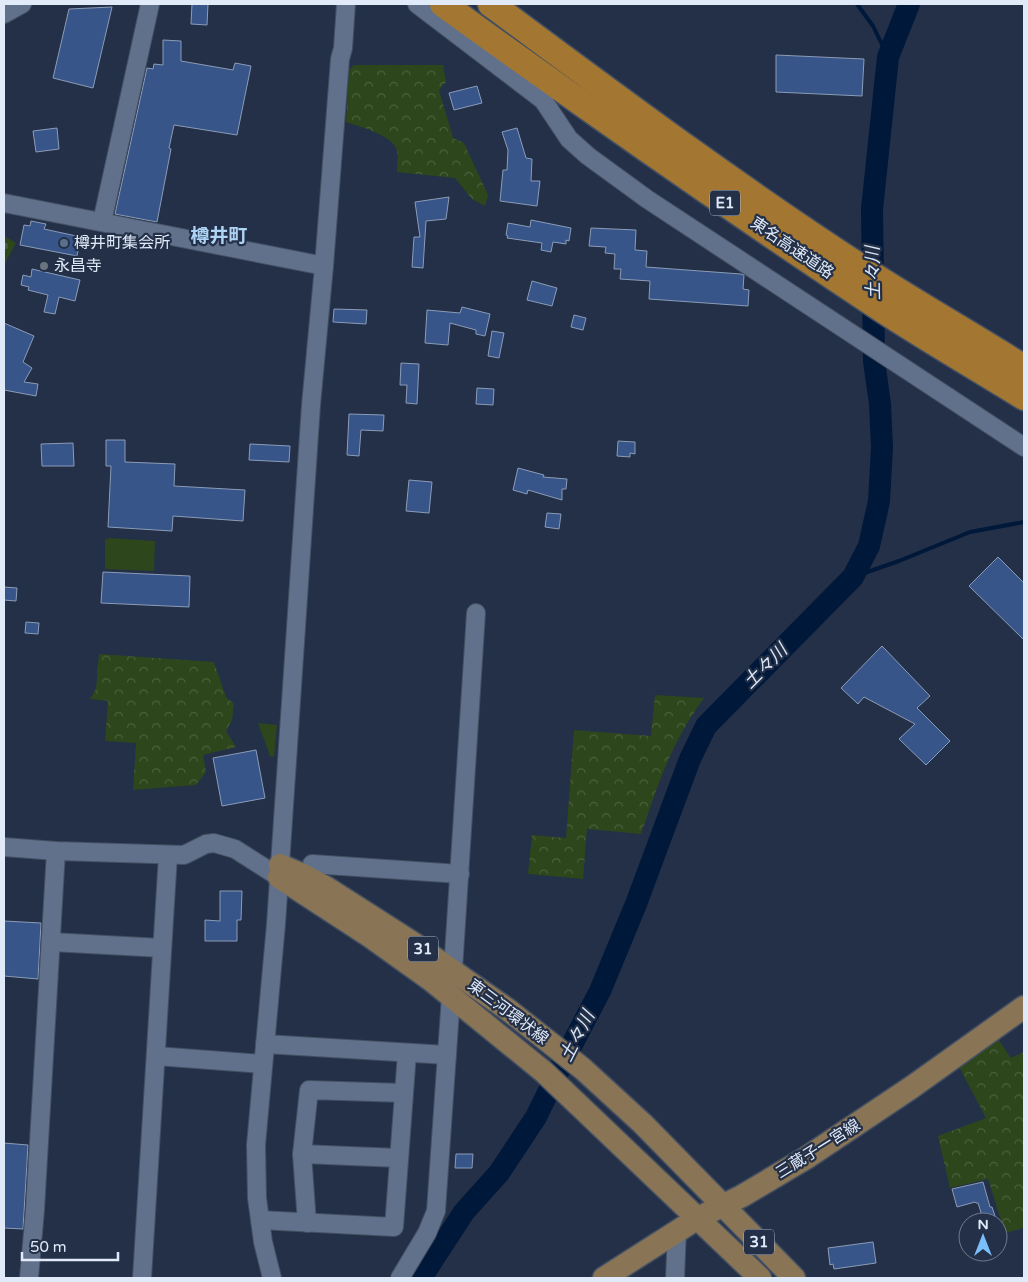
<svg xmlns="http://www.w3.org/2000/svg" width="1028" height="1282" viewBox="0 0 1028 1282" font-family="'Varela Round','Noto Sans JP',sans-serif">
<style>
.green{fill:#2e461b}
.forest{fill:url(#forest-crowns)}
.cemetery{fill:url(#cemetery-stones)}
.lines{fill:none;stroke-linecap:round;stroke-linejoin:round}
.stream{stroke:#001839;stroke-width:4}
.river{stroke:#001839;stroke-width:22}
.building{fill:#375589;stroke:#8b9cb8}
.minor-casing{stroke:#434f62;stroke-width:20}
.major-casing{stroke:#434f62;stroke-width:25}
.highway-casing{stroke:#434f62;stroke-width:29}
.minor{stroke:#61718b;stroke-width:18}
.major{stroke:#897555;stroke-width:22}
.highway{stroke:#a37731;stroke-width:26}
.service-dot{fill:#5c6f8a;stroke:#233047;stroke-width:2}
.worship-dot{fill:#6b7280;stroke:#233047;stroke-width:2}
.labels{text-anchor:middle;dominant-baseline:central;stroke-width:4.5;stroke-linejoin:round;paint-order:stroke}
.shield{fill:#233047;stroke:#a8b2c4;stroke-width:1}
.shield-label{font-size:15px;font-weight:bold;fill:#e1eaf9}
.poi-label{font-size:16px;fill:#e1eaf9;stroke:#233047;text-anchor:start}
.street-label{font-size:16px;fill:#e1eaf9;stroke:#233047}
.water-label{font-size:18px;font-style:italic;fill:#dae6f5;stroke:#233047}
.quarter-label{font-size:19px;font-weight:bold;fill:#afd3f4;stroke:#233047}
</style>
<defs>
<pattern id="forest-crowns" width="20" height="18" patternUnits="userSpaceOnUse" patternTransform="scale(1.25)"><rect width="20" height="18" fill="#2e461b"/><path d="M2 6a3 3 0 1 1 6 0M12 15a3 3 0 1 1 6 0" fill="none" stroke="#4c613d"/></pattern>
<pattern id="cemetery-stones" width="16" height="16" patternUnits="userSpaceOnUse" patternTransform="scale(1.25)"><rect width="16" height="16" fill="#2e461b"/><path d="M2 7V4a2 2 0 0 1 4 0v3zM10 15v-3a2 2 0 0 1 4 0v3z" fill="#4c613d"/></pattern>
</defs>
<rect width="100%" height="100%" fill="#233047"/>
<!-- green -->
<g class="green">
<path d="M109 538 155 541 154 571 105 569V540Z"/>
<path d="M258 723 277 725 274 757 270 756Z"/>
</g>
<!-- forest -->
<g class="forest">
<path d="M354 65H443L446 82 439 90 453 138 464 143 488 195 485 206 472 199 455 178 397 172C397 165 399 154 396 148 390 135 359 126 346 122L349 70Z"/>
<path d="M99 654 214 662 226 697 234 704 232 720 226 731 236 747 203 755 206 772 196 785 133 790 136 743 105 741 108 701 90 699 96 689Z"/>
<path d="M655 695 704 698C671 743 659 782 641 834L587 829 583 879 528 874 532 835 566 838 574 730 651 736Z"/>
<path d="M996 1036 1011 1058 1024 1052V1228L1005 1233 988 1179 950 1188 938 1136 986 1118 957 1063Z"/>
</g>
<!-- cemetery -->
<path class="cemetery" d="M4 236 16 243 4 265Z"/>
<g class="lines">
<!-- stream -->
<g class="stream">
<path d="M857 4 873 26 888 57"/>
<path d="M853 577 899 561 970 532 1024 522"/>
</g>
<!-- river -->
<path class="river" d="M421 1278 464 1212 499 1173 536 1117 567 1054 600 991 636 904 690 759 706 726 853 577 869 546 879 501 882 447 880 404 874 361 872 209 888 57 909 4"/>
</g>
<!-- building -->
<g class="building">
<path d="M192 4H208L207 25 191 24Z"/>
<path d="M112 7 93 88 53 78 69 9Z"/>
<path d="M163 40 181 41V61L233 70 235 63 251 66 237 135 174 125 169 148 171 149 157 222 115 214 147 68 153 69 154 64 163 65Z"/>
<path d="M776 55 864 59 862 96 776 92Z"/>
<path d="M477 86 482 103 454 110 449 93Z"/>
<path d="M57 128 59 149 36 152 33 131Z"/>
<path d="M517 128 526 158 532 159 531 181H540L537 206 500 201 503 170H507L508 150 502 132Z"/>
<path d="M449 197 446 219 426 221 423 268 412 267 414 237H420L415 202Z"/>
<path d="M531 220 571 228 569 241 566 240V244L553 242 551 252 541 250 542 243 507 238 508 236 506 235 508 223 530 227Z"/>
<path d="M31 221 46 224 44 229 81 237 77 256 20 245 24 225 30 226Z"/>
<path d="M591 228 636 230 635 250 647 251 646 267 741 274 744 275 743 289 749 290 748 306 649 299 650 281 620 279 621 269H614L615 254 605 253 606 247 589 246Z"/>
<path d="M32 269 80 280 75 301 59 297 55 314 44 312 48 295 28 290 29 287 21 285 23 275 31 277Z"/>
<path d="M532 281 557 288 552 306 527 300Z"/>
<path d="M462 307 490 314 485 336 476 334V330L450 323 448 345 425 343 427 310 460 313Z"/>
<path d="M334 309 367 310 366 324 333 322Z"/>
<path d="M574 315 586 318 583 330 571 327Z"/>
<path d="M4 323 34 336 23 362 32 368 24 382 38 384 36 396 4 390Z"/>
<path d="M492 331 504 333 499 358 488 356Z"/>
<path d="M401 363 419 364 417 404 406 403 407 385H400Z"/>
<path d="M477 388 494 389 493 405 476 404Z"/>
<path d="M349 414 384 415 383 431 361 430 359 456 347 455Z"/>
<path d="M106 440H125V462L175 464 174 486 245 490 243 521 173 516 172 531 108 527 111 466H106Z"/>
<path d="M618 441 635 442V454L630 453V457L617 456Z"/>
<path d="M73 443 74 466H42L41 444Z"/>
<path d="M250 444 290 446 289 462 249 460Z"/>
<path d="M518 468 544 475 543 477 567 479 566 489H562V500L528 490 527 494 513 490Z"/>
<path d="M409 480 432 482 429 513 406 511Z"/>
<path d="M547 513 561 514 559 529 545 527Z"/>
<path d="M998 557 1024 583V640L969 586Z"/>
<path d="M103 572 190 576 189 607 101 603Z"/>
<path d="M4 587 17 588 16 601 4 600Z"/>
<path d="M26 622 39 623 38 634 25 633Z"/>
<path d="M882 646 930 696 917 708 950 741 926 765 899 739 915 724 864 697 858 704 841 688Z"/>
<path d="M256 750 265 798 222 806 213 758Z"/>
<path d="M220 891H242L241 920H237V941H205V920L220 921Z"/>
<path d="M4 921 41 923 38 979 4 976Z"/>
<path d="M4 1143 28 1145 23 1229 4 1228Z"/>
<path d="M456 1154H473L472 1168H455Z"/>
<path d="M983 1182 990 1207H992L997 1222H984L978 1203H976L975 1202 957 1207 952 1189Z"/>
<path d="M873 1242 876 1263 834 1269 833 1264 830 1265 828 1248Z"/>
</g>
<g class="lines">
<defs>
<g id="minor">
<path d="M417 4 543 100 569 139 588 156 647 199 1024 447"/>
<path d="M4 14 22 4"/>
<path d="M4 203 324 266"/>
<path d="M102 222 150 4"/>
<path d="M4 847 56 851 184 855 206 844 214 843 235 849 279 877"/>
<path d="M312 864 460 874"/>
<path d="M51 942 162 948"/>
<path d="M453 970 476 613"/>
<path d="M265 1044 447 1055"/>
<path d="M156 1056 263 1064"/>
<path d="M302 1154 399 1158"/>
<path d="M260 1220 394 1227 407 1053"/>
<path d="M307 1223 302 1154 309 1090 404 1093"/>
<path d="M29 1278 35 1210 56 851"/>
<path d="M142 1278 168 855"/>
<path d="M272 1278 263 1242 257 1198 256 1145 276 924 311 405 324 266 340 59 343 48 346 4"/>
<path d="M400 1278 427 1233 436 1211 451 996"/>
<path d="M675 1278 677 1231"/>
</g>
<g id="major">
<path d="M280 865 303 875 327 888 413 943 507 1009 583 1069 643 1124 794 1278"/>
<path d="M279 877 371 937 431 980 544 1072 760 1278"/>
<path d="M604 1278 698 1218 742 1196 806 1158 912 1087 1024 1007"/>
</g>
<g id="highway">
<path d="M443 4C588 109 734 211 883 310 929 340 977 368 1024 397"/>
<path d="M491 4C620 100 750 197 885 283 931 312 978 339 1024 368"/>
</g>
</defs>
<!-- minor casing -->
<use href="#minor" class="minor-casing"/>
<!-- major casing -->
<use href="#major" class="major-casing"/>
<!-- highway casing -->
<use href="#highway" class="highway-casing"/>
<!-- minor -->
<use href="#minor" class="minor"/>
<!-- major -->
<use href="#major" class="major"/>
<!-- highway -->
<use href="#highway" class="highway"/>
</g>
<!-- markers -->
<circle class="service-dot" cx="64" cy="243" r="5"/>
<circle class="worship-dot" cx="44" cy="266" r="5"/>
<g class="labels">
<!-- shield labels -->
<g class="shield">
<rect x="710" y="190.5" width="30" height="25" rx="4"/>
<rect x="408" y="936.5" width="30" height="25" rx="4"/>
<rect x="744" y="1229.5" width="30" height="25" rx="4"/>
</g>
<g class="shield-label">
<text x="725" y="203">E1</text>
<text x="423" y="949">31</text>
<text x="759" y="1242">31</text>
</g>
<!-- poi labels -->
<g class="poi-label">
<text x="74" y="243">樽井町集会所</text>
<text x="54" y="266">永昌寺</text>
</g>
<!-- street labels -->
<g class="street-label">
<text transform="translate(792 248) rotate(34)">東名高速道路</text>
<text transform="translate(508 1012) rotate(37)">東三河環状線</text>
<text transform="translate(818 1149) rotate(-32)">三蔵子一宮線</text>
</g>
<!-- water labels -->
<g class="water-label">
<text transform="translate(873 273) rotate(-91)">土々川</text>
<text transform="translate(765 666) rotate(-45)">土々川</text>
<text transform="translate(577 1036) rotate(-63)">土々川</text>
</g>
<!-- quarter labels -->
<g class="quarter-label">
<text x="219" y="236">樽井町</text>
</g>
</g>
<!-- border -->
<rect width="1028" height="1282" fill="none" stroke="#e1eaf9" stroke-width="10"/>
<!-- north arrow -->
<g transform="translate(983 1237)"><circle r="24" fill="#233047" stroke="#6f7a8e"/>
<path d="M0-4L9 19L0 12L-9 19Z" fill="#7cbef9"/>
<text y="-8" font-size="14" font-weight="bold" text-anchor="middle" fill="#e1eaf9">N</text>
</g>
<!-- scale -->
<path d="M22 1252v8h96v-8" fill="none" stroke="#e1eaf9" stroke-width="2.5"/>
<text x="30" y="1252" font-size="15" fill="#e1eaf9" stroke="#233047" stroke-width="4" paint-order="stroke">50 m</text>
</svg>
